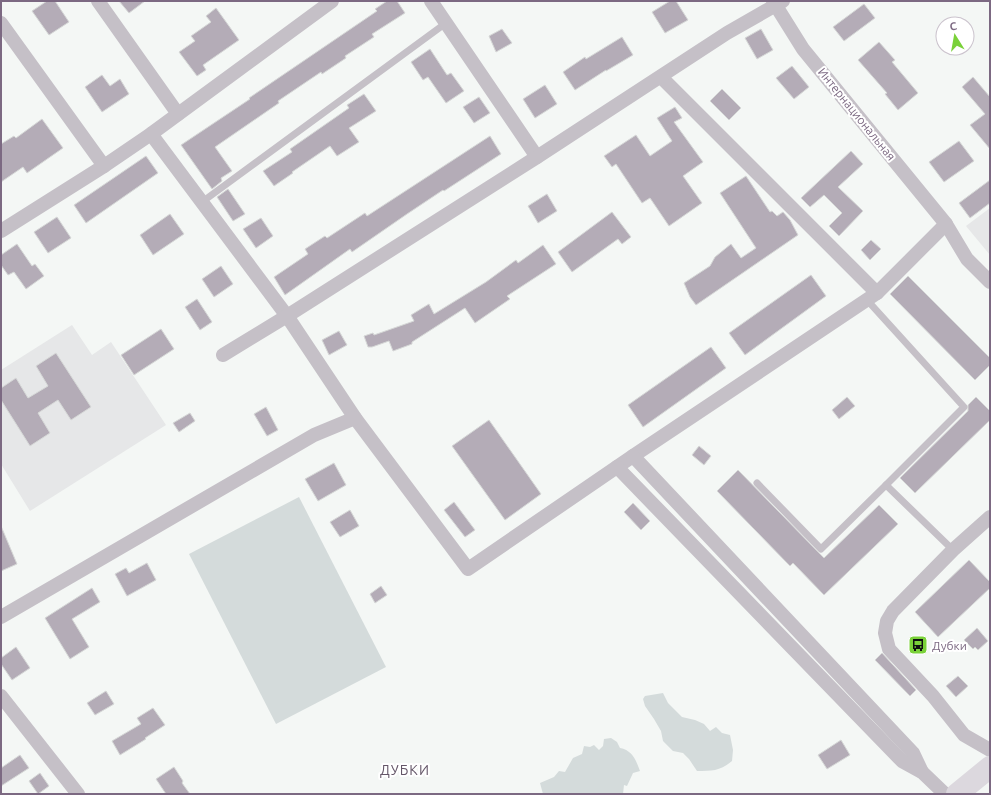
<svg xmlns="http://www.w3.org/2000/svg" width="991" height="795" viewBox="0 0 991 795" font-family="Ubuntu,sans-serif">
<style>
.built{fill:#e6e7e8}
.green{fill:#d4dbdb}
.building{fill:#b4acb7;stroke:#d6d8d7}
.lines{fill:none;stroke-linecap:round;stroke-linejoin:round}
.service{stroke:#c5c0c7;stroke-width:7}
.minor{stroke:#c5c0c7;stroke-width:14}
.primary{stroke:#dcd8de;stroke-width:22}
.labels{text-anchor:middle;dominant-baseline:central;stroke-width:4;stroke-linejoin:round;paint-order:stroke}
.street-label{font-size:12px;fill:#7c6982;stroke:#fff}
.poi-label{font-size:12px;fill:#7c6982;stroke:#fff;text-anchor:start}
.quarter-label{font-size:14px;letter-spacing:1px;fill:#645668;stroke:#fff}
</style>
<rect width="100%" height="100%" fill="#f4f7f5"/>
<!-- built -->
<g class="built">
<path d="M990 208V255L966 226Z"/>
<path d="M72 325 92 355 111 342 166 425 30 511 1 464V370Z"/>
</g>
<!-- green -->
<g class="green">
<path d="M299 497 386 667 276 724 189 554Z"/>
<path d="M663 693 668 703 682 717 695 720 704 724 710 731 716 727 722 733 730 735 733 750 732 761C720 771 712 771 697 771L689 759 683 753 673 751 663 741 661 731 654 719 645 706 643 699 645 696Z"/>
<path d="M611 738 617 742 620 748C632 750 636 760 640 771L633 773 627 786 624 785 623 794H543L540 783 554 777 559 771 565 772 573 758 582 754 584 746 590 747 594 745 599 750 603 746 604 739Z"/>
</g>
<!-- building -->
<g class="building">
<path d="M47 1H55L69 22 49 35 32 11Z"/>
<path d="M119 1H145L129 13Z"/>
<path d="M387 1H397L405 13 372 34 374 37 345 56 346 58 322 74 321 72 278 101 279 103 215 147 232 171 221 178 222 181 212 189 181 145 250 99 249 98 377 11 375 9Z"/>
<path d="M670 1H676L688 20 665 33 652 12Z"/>
<path d="M864 4 875 18 844 41 833 27Z"/>
<path d="M216 8 239 40 203 65 206 70 197 76 179 52 195 41 191 36 211 22 206 16Z"/>
<path d="M502 29 512 43 496 52 489 36Z"/>
<path d="M761 29 773 50 757 59 745 38Z"/>
<path d="M622 37 633 55 606 71V70L575 90 563 72 585 57 586 59Z"/>
<path d="M879 42 895 60 892 62 918 93 898 110 885 94 887 93 858 60Z"/>
<path d="M430 49 447 75 451 73 464 91 446 103 428 77 423 80 411 62Z"/>
<path d="M792 66 809 87 794 99 776 78Z"/>
<path d="M102 75 110 86 120 79 129 94 102 112 85 87Z"/>
<path d="M973 77 990 97V149L970 125 985 114 962 87Z"/>
<path d="M545 85 557 104 535 118 523 99Z"/>
<path d="M722 89 741 108 729 120 710 101Z"/>
<path d="M364 94 376 111 349 128 359 142 337 156 330 146 292 172 293 173 274 186 263 171 292 152 290 149 349 108 347 105Z"/>
<path d="M479 97 490 113 474 123 463 107Z"/>
<path d="M675 107 682 118 674 122 703 162 683 176 702 203 669 226 650 198 642 203 616 164 612 167 604 156 636 135 650 156 672 141 657 118Z"/>
<path d="M42 119 63 148 27 173 23 167 1 182V144L14 136 16 138Z"/>
<path d="M490 136 501 154 444 191 443 190 407 214 352 252 350 249 285 295 274 277 308 254 305 249 325 236 327 238 365 213 367 216Z"/>
<path d="M959 141 974 161 944 182 929 162Z"/>
<path d="M851 151 863 164 838 187 863 211 839 236 829 226 842 213 824 195 810 207 801 198Z"/>
<path d="M146 156 158 173 86 223 74 205Z"/>
<path d="M746 176 770 212 772 211 777 216 783 212 790 220 798 235 696 305 690 297 684 283 710 266 715 257 731 244 741 258 756 248 720 193Z"/>
<path d="M990 180V203L970 218 959 203Z"/>
<path d="M228 189 245 214 233 221 217 197Z"/>
<path d="M547 194 557 211 538 223 528 206Z"/>
<path d="M612 212 631 237 622 244 618 239 572 272 558 252Z"/>
<path d="M170 214 184 234 153 255 140 235Z"/>
<path d="M57 217 71 238 48 253 34 232Z"/>
<path d="M261 218 273 236 256 248 243 229Z"/>
<path d="M871 240 881 249 870 260 861 250Z"/>
<path d="M17 244 32 266 35 264 44 276 26 289 14 272 8 275 1 265V255Z"/>
<path d="M543 245 556 264 507 296 510 299 475 323 465 308 412 342V344L393 351 389 341 372 347H368L364 336 373 333 374 335 414 321 411 315 429 304 434 314 486 282 516 260 518 263Z"/>
<path d="M221 266 233 284 214 297 202 279Z"/>
<path d="M811 275 826 296 745 355 729 333Z"/>
<path d="M908 276 990 358V365L975 380 890 294Z"/>
<path d="M197 299 212 322 200 330 185 307Z"/>
<path d="M161 329 174 349 134 375 121 355Z"/>
<path d="M339 331 347 345 329 355 322 340Z"/>
<path d="M711 347 726 368 643 427 628 405Z"/>
<path d="M56 353 91 407 71 420 58 400 38 413 50 433 30 446 1 400V388L16 378 28 398 48 386 36 366Z"/>
<path d="M847 397 855 406 839 419 832 410Z"/>
<path d="M976 397 990 411V420L915 493 900 478 968 411V405Z"/>
<path d="M266 407 278 430 267 436 254 414Z"/>
<path d="M190 413 195 421 179 432 173 423Z"/>
<path d="M489 420 541 494 505 520 452 446Z"/>
<path d="M699 446 711 456 704 465 692 455Z"/>
<path d="M334 463 346 485 318 501 305 479Z"/>
<path d="M738 470 824 558 879 505 898 524 824 595 793 563 790 566 717 491Z"/>
<path d="M454 502 475 530 465 537 444 510Z"/>
<path d="M633 503 650 521 641 530 624 512Z"/>
<path d="M350 510 359 526 340 537 330 522Z"/>
<path d="M1 526 17 564 1 571Z"/>
<path d="M969 560 990 582V588L938 637 915 612Z"/>
<path d="M147 563 156 580 127 596 115 574 126 568 129 573Z"/>
<path d="M381 586 387 595 375 603 370 594Z"/>
<path d="M92 588 100 602 72 619 89 647 70 659 45 618Z"/>
<path d="M977 628 988 641 978 650 975 647 973 649 964 640Z"/>
<path d="M16 647 30 668 12 680 1 664V658Z"/>
<path d="M882 653 916 690 910 696 875 660Z"/>
<path d="M958 676 968 686 956 697 946 686Z"/>
<path d="M106 691 114 704 95 715 87 703Z"/>
<path d="M153 708 165 725 145 738 146 739 120 755 112 741 141 724 137 718Z"/>
<path d="M841 740 850 755 827 769 818 755Z"/>
<path d="M20 755 29 768 1 786V768Z"/>
<path d="M174 767 183 781 182 783 190 794H166L156 779Z"/>
<path d="M40 773 49 786 38 794 29 781Z"/>
</g>
<g class="lines">
<!-- service -->
<g class="service">
<path d="M202 202 446 23"/>
<path d="M867 300 964 407 886 485 953 550"/>
<path d="M757 483 821 549 886 485"/>
</g>
<!-- minor -->
<g class="minor">
<path d="M98 1 178 114"/>
<path d="M431 1 537 157"/>
<path d="M773 1 803 49 946 224 967 259 990 282"/>
<path d="M1 23 104 166"/>
<path d="M661 77 877 293"/>
<path d="M151 134 287 316 355 418 468 569 633 456 877 293 946 224"/>
<path d="M1 231 104 166 151 134 332 1"/>
<path d="M223 355 287 316 537 157 727 33 783 1"/>
<path d="M633 456 913 753 922 772"/>
<path d="M617 467 902 761 922 772 945 794"/>
<path d="M990 517 953 550 893 611 887 621 885 633 889 649 933 696 964 735 990 750"/>
<path d="M1 617 314 435 355 418"/>
<path d="M1 696 78 794"/>
</g>
<!-- primary -->
<path class="primary" d="M957 794 990 767"/>
</g>
<!-- icons -->
<defs>
<symbol id="bus-square" viewBox="-11 -11 22 22"><rect x="-9" y="-9" width="18" height="18" rx="4" fill="#7ad139" stroke="#fff"/><path d="M-5-6H5V4H4V6H2V4H-2V6H-4V4H-5ZM-3.5-4V0h7V-4ZM-3.5 1.2v1.5H-2V1.2ZM2 1.2v1.5H3.5V1.2Z" fill="#111"/></symbol>
</defs>
<g fill-rule="evenodd">
<use href="#bus-square" x="907" y="634" width="22" height="22"/>
</g>
<g class="labels">
<!-- street labels -->
<g class="street-label">
<text transform="translate(857 114) rotate(51)">Интернациональная</text>
</g>
<!-- poi labels -->
<g class="poi-label">
<text x="932" y="645">Дубки</text>
</g>
<!-- quarter labels -->
<g class="quarter-label">
<text x="405" y="770">ДУБКИ</text>
</g>
</g>
<!-- border -->
<rect width="991" height="795" fill="none" stroke="#7c6982" stroke-width="4"/>
<!-- north arrow -->
<g transform="translate(955 36) rotate(349)"><circle r="19" fill="#ffffff" stroke="#cbc3cd"/>
<path d="M0-3L7 15L0 10L-7 15Z" fill="#7ad139"/>
<text y="-6" font-size="11" font-weight="bold" text-anchor="middle" fill="#7c6982">С</text>
</g>
</svg>
